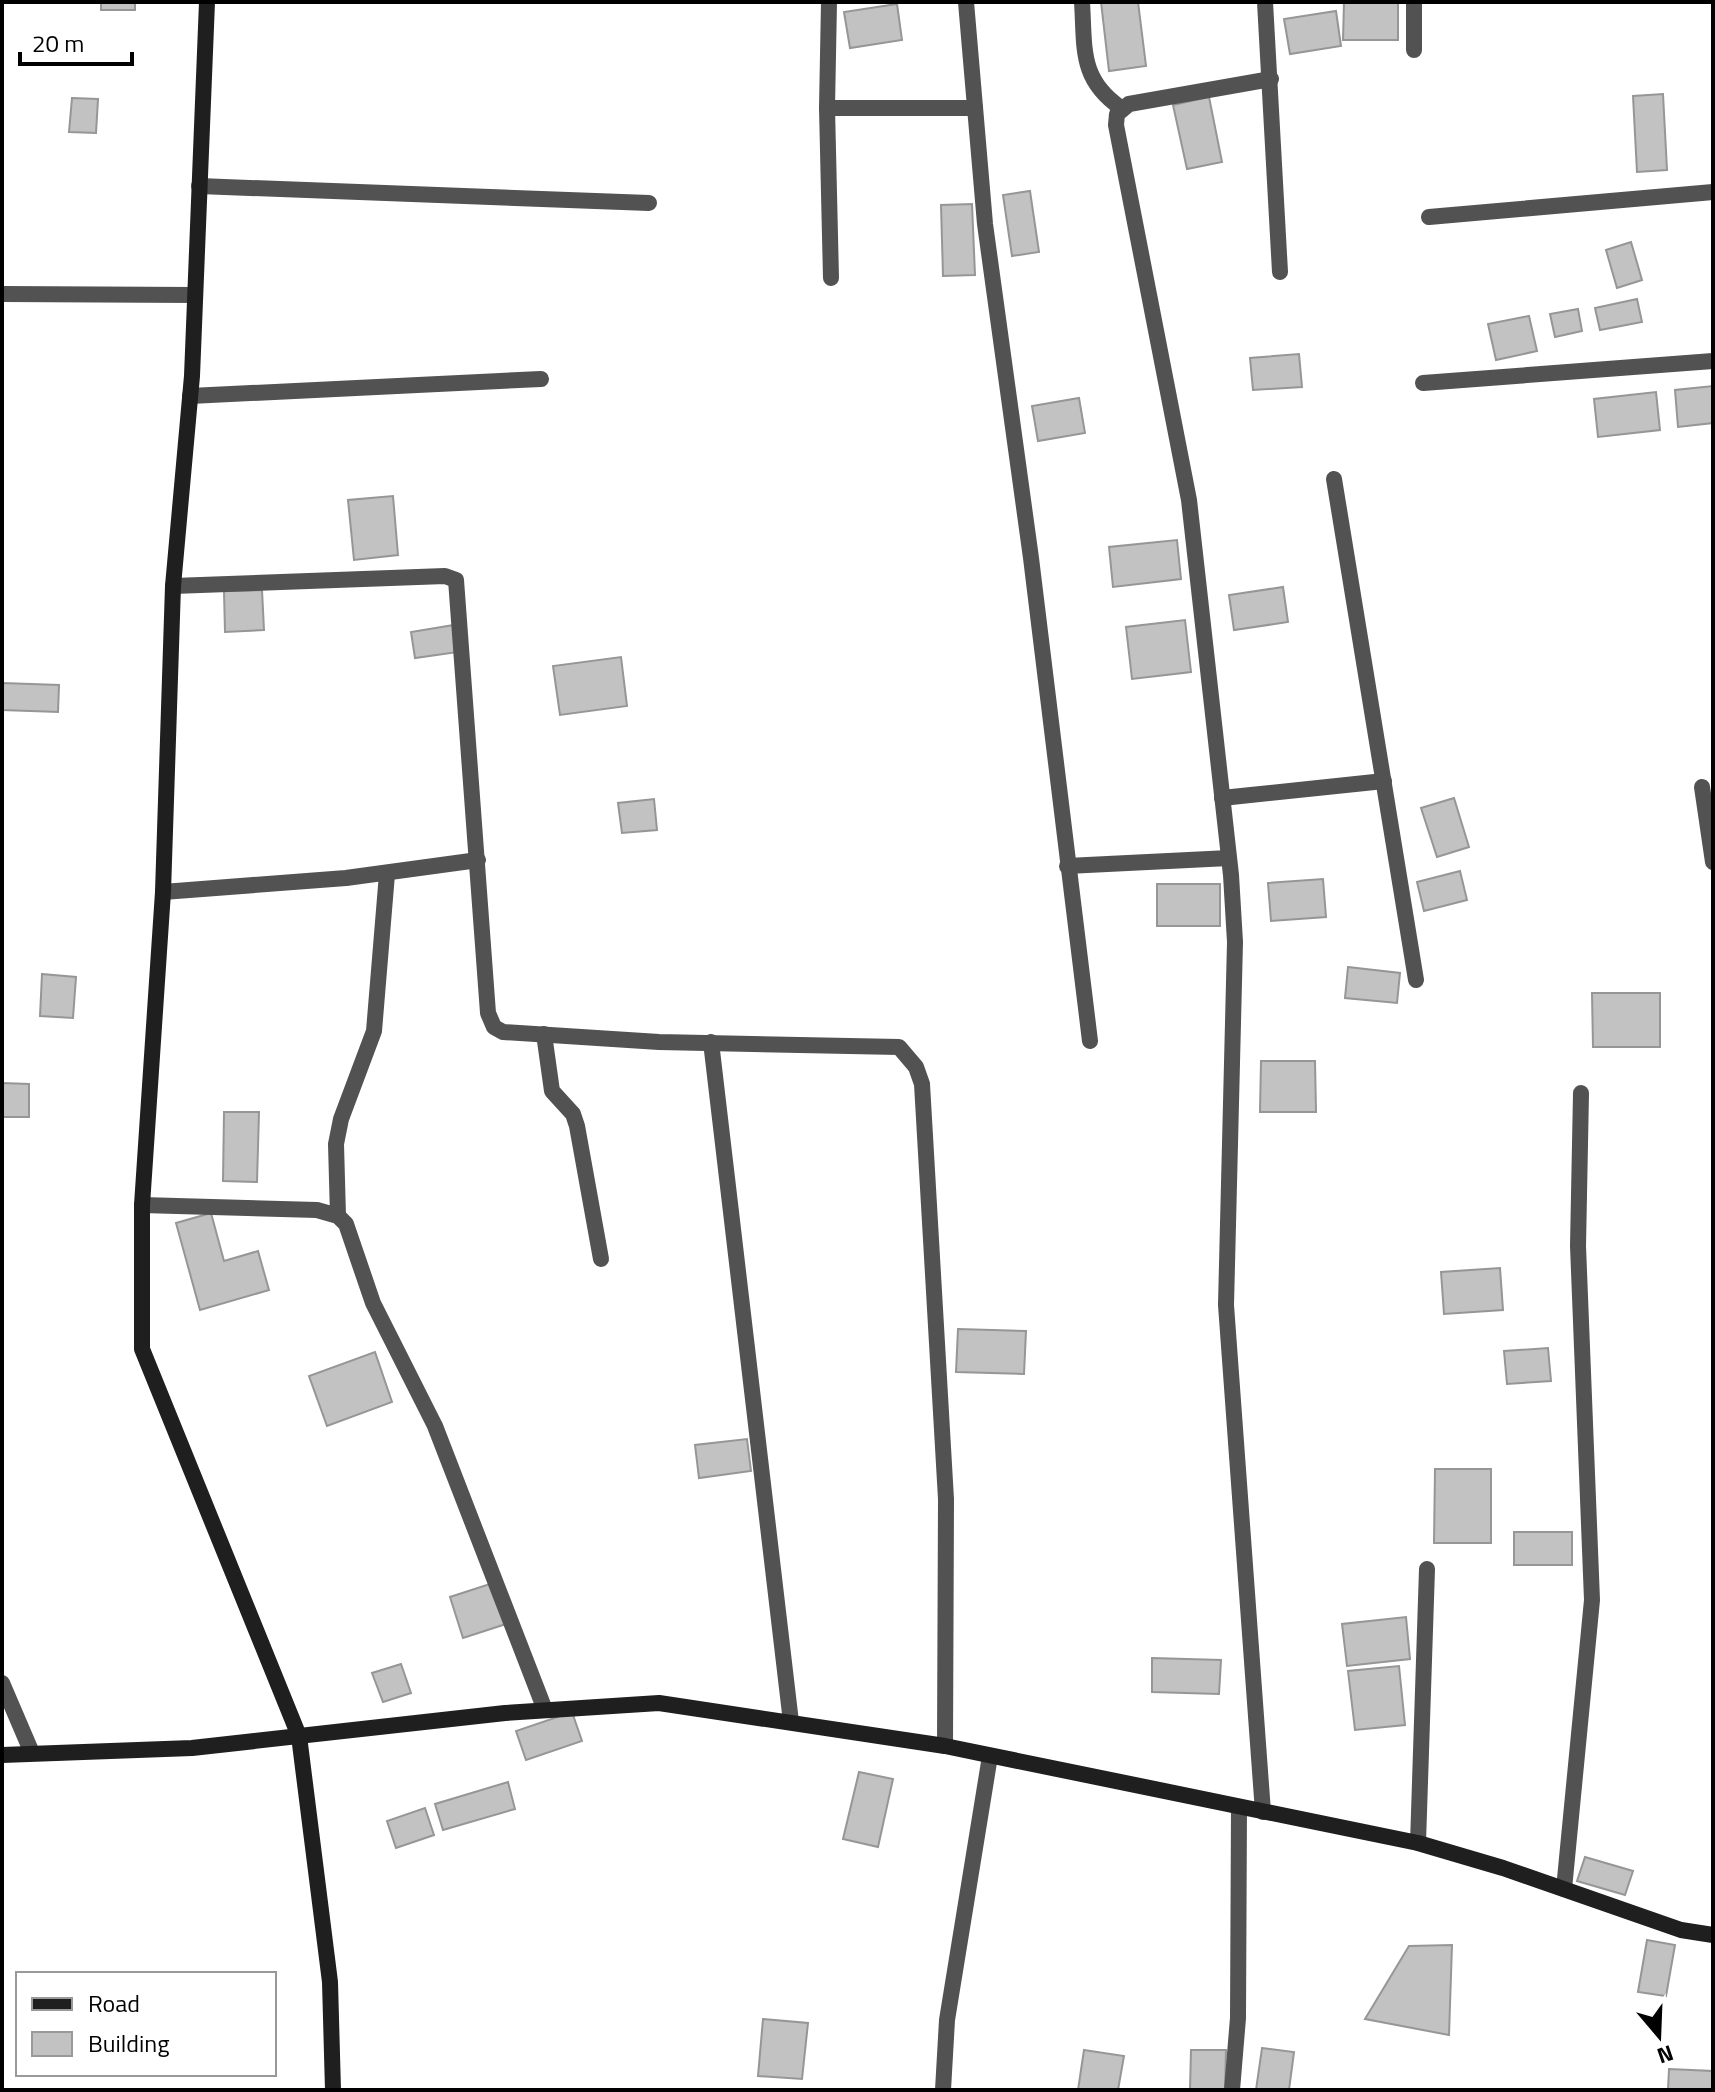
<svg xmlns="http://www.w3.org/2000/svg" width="1715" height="2092" viewBox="0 0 1715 2092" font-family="'Titillium Web',sans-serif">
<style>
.building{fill:#c2c2c2;stroke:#969696;stroke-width:2}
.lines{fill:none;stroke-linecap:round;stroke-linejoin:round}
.street{stroke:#525252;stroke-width:16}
.secondary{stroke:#1f1f1f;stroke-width:16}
</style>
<rect width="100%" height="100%" fill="#fff"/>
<!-- building -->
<g class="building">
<rect x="101" y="2" width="34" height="8"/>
<path d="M1101 2H1138L1146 66 1109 71Z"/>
<path d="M1344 2H1398V40H1343Z"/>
<path d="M897 4 902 40 850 48 844 12Z"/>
<path d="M1336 11 1341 46 1290 54 1284 19Z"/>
<path d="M1663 94 1667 170 1637 172 1633 96Z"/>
<path d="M1209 97 1222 162 1187 169 1173 105Z"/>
<path d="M72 98 98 99 96 133 69 132Z"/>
<path d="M1030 191 1039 252 1012 256 1003 195Z"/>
<path d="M972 204 975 275 943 276 941 205Z"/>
<path d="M1631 242 1642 280 1617 288 1606 250Z"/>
<path d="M1637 299 1642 322 1600 330 1595 308Z"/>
<path d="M1578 309 1582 331 1555 337 1550 314Z"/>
<path d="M1529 316 1537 351 1496 360 1488 324Z"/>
<path d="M1299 354 1302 387 1253 390 1250 358Z"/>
<path d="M1713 386V423L1678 427 1675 390Z"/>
<path d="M1656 392 1660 430 1598 437 1594 399Z"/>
<path d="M1079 398 1085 433 1038 441 1032 406Z"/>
<path d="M393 496 398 555 354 560 348 500Z"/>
<path d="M1177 540 1181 579 1113 587 1109 547Z"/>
<path d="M1283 587 1288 622 1234 630 1229 595Z"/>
<path d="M262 590 264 630 225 632 224 591Z"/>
<path d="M1185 620 1191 672 1132 679 1126 627Z"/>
<path d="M454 625 458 652 415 658 411 632Z"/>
<path d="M621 657 627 706 560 715 553 666Z"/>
<path d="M2 683 59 685 58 712 2 710Z"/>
<path d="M1454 798 1469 847 1437 857 1421 808Z"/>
<path d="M654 799 657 830 622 833 618 803Z"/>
<path d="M1460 871 1467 900 1424 911 1417 882Z"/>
<path d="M1323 879 1326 917 1271 921 1268 883Z"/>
<rect x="1157" y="884" width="63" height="42"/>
<path d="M1348 967 1400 973 1397 1003 1345 998Z"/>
<path d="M42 974 76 977 73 1018 40 1016Z"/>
<path d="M1592 993H1660V1047H1593Z"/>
<path d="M1261 1061H1315L1316 1112H1260Z"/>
<path d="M2 1083 29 1084V1117H2Z"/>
<path d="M224 1112H259L257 1182 223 1181Z"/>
<path d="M211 1213 224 1261 258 1251 269 1290 200 1310 176 1223Z"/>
<path d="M1500 1268 1503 1310 1444 1314 1441 1272Z"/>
<path d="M958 1329 1026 1331 1024 1374 956 1372Z"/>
<path d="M1548 1348 1551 1381 1507 1384 1504 1351Z"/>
<path d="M375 1352 392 1402 327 1426 309 1376Z"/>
<path d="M747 1439 751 1471 699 1478 695 1445Z"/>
<path d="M1435 1469H1491V1543H1434Z"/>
<rect x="1514" y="1532" width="58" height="33"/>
<path d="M493 1583 506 1624 463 1638 450 1597Z"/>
<path d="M1406 1617 1410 1659 1347 1666 1342 1624Z"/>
<path d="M1152 1658 1221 1660 1219 1694 1152 1692Z"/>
<path d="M401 1664 411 1693 383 1702 372 1673Z"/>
<path d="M1399 1666 1405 1725 1355 1730 1348 1671Z"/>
<path d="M572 1712 582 1741 526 1760 516 1731Z"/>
<path d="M859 1772 893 1779 878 1847 843 1839Z"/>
<path d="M508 1782 515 1809 443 1830 435 1804Z"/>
<path d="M425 1808 434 1835 396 1848 387 1821Z"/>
<path d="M1585 1857 1633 1871 1625 1895 1577 1881Z"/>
<path d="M1647 1940 1675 1945 1666 1996 1638 1992Z"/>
<path d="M1452 1945 1449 2035 1365 2019 1409 1946Z"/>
<path d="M763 2019 808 2023 802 2079 758 2076Z"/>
<path d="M1262 2048 1294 2052 1289 2090H1256Z"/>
<path d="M1084 2050 1124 2056 1118 2090H1078Z"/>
<path d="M1191 2050H1226L1225 2090H1190Z"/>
<path d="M1669 2069 1713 2071V2090H1668Z"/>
</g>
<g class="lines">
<!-- street -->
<g class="street">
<path d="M966 2 985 224 1031 558 1090 1041"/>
<path d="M1082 2C1085 48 1079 79 1121 108"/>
<path d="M1265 2 1280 272"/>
<path d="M1414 50V2"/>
<path d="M827 108 829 2"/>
<path d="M199 186 649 203"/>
<path d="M1429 217 1713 192"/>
<path d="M831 278 827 108H975"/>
<path d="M2 294 195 295"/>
<path d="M1423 383 1713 361"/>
<path d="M190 396 541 379"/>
<path d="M1334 479 1416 980"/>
<path d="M173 586 445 576 456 580 488 1013 494 1027 503 1032 659 1042 899 1047 916 1067 922 1084 946 1499 945 1746"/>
<path d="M1702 787 1713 862"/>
<path d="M1222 798 1384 781"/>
<path d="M1067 866 1229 858"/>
<path d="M163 892 346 878 478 860"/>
<path d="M544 1034 552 1091 573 1114 577 1126 601 1259"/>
<path d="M711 1042 791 1722"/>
<path d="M142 1205 317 1210 338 1216 346 1224 373 1303 435 1426 545 1710"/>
<path d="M338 1216 336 1144 341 1119 374 1031 387 874"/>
<path d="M2 1683 32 1753"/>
<path d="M1263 1812 1226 1305 1235 942 1231 875 1189 500 1116 125 1117 114 1129 104 1271 79"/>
<path d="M1418 1843 1427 1569"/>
<path d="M1564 1889 1592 1600 1578 1246 1581 1093"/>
<path d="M943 2090 947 2020 990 1756"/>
<path d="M1232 2090 1238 2018 1239 1807"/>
</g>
<!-- secondary -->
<g class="secondary">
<path d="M207 2 192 376 173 586 163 892 142 1205V1349L299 1736 330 1982 333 2090"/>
<path d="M2 1755 192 1748 505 1713 659 1703 945 1746 1418 1843 1503 1868 1681 1930 1713 1935"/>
</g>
</g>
<!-- border -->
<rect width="1715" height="2092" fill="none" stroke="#000000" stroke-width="8"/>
<!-- legend -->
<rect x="16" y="1972" width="260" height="104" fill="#ffffff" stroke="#999999" stroke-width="2"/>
<rect x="32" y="1998" width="40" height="12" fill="#1f1f1f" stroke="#999999" stroke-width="2"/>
<text x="88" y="2012" font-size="24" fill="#000000">Road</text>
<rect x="32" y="2032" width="40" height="24" fill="#c2c2c2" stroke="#999999" stroke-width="2"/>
<text x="88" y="2052" font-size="24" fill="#000000">Building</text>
<!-- north arrow -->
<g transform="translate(1659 2036) rotate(161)" stroke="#ffffff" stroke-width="6" paint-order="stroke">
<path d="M0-6L14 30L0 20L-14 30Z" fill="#000000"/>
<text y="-12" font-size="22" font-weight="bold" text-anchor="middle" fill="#000000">N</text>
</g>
<!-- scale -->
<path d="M20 52v12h112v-12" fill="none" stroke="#000000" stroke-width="4"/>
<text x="32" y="52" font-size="24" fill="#000000" stroke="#ffffff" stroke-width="6" paint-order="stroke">20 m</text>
</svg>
